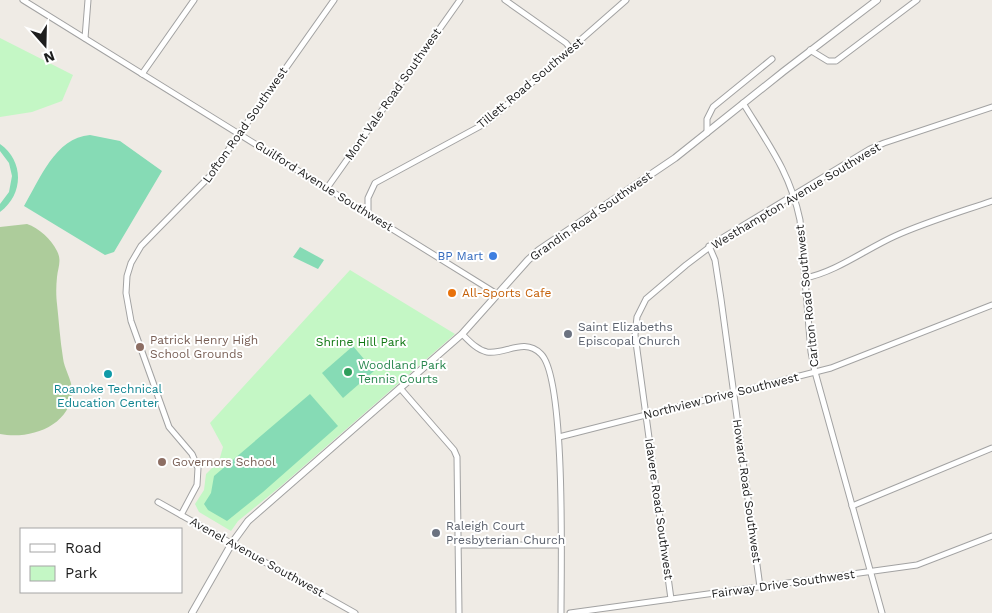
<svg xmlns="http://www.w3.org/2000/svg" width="992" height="613" viewBox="0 0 992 613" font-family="'Work Sans',sans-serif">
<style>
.forest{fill:#adcc9b}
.park{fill:#c4f7c5}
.pitch{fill:#86dbb5}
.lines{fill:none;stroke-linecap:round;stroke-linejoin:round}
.minor-casing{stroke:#a2a2a2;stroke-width:7}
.tertiary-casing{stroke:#a2a2a2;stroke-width:8}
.minor{stroke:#fff;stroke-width:5}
.tertiary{stroke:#fff;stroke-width:6}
.shop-dot{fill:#3f7fe0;stroke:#fff;stroke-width:2}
.food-dot{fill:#e8710a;stroke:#fff;stroke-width:2}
.worship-dot{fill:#6b7280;stroke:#fff;stroke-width:2}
.education-dot{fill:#8d6e63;stroke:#fff;stroke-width:2}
.leisure-dot{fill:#2e9e5b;stroke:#fff;stroke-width:2}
.culture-dot{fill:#0f9aa8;stroke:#fff;stroke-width:2}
.labels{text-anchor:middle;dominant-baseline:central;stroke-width:4;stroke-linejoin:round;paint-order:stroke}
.street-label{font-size:12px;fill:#1e1e1e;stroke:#fff}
.shop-label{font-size:12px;fill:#366cbe;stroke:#fff;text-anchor:end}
.food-label{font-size:12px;fill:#c56008;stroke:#fff;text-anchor:start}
.worship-label{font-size:12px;fill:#5b616d;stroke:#fff;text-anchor:start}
.education-label{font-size:12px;fill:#785e54;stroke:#fff;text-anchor:start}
.park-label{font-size:12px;fill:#107813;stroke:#fff}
.leisure-label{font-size:12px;fill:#27864d;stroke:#fff;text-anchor:start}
.culture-label{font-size:12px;fill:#0d838f;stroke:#fff}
</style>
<rect width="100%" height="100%" fill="#efebe5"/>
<!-- forest -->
<path class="forest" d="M27 224C39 228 51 239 57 251 62 261 58 267 57 277 56 286 56 296 57 304 59 322 60 340 63 358 64 369 72 379 72 391 71 426 30 440 0 434V227Z"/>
<!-- park -->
<g class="park">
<path d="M0 38 73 75 62 101 32 112 0 117Z"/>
<path d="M350 270 455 334 281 486 238 521 231 531 199 512 195 504 204 490 206 474 219 461 223 447 210 423Z"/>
</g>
<!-- pitch -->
<g class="pitch">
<path d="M90 135 120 141 162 171 114 252 105 255 24 206C40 179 55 138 90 135Z"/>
<path d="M0 144C24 161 24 194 0 212V204L9 192 12 176 9 163 0 151Z"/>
<path d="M300 247 324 260 318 269 293 257Z"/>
<path d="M353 346 374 371 343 398 322 373Z"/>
<path d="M310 394 338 426 263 492 227 521 208 510 204 504 211 493 214 476Z"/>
</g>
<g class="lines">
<defs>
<g id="minor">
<path d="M23 0 497 294"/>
<path d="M505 0 566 43 571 49"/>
<path d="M85 38 88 0"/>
<path d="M810 50 828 61H836L917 0"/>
<path d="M142 74 194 0"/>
<path d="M743 103C768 144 790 172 800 220L811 352 815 372 882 613"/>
<path d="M707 133V119L713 107 772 59"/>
<path d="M327 188 460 0"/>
<path d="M368 214V198L375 183 486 123 626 0"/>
<path d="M709 246 715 260 721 299 760 587"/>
<path d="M805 278C836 272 866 249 895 236 926 222 960 212 992 201"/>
<path d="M462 334C469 341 477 350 487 352 505 355 524 337 541 354 566 378 561 570 561 613"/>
<path d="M400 388 454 450 457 457 459 613"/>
<path d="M559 437 831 368 992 305"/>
<path d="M158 502 355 613"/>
<path d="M852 506 992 448"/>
<path d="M181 515 197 485 198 468 192 454 169 427 131 321 126 293 127 276 131 263 141 246 213 173 235 140 334 0"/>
<path d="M459 545H561"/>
<path d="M671 599 635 335 637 317 646 299 686 265 719 240 870 149 884 143 992 107"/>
<path d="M570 613 917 565 992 536"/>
</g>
<path id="tertiary" d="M192 613 232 543 248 521 462 334 528 260 539 250 675 158 784 71 877 0"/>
</defs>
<!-- minor casing -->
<use href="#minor" class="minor-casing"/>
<!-- tertiary casing -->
<use href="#tertiary" class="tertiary-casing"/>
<!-- minor -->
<use href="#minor" class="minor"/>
<!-- tertiary -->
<use href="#tertiary" class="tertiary"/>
</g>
<!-- markers -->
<circle class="shop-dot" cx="493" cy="256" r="5"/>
<circle class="food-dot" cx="452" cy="293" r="5"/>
<g class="worship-dot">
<circle cx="568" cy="334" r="5"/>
<circle cx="436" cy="533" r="5"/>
</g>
<g class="education-dot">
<circle cx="140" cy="347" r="5"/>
<circle cx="162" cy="462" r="5"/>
</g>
<circle class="leisure-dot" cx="348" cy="372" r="5"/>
<circle class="culture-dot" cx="108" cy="374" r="5"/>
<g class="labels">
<!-- street labels -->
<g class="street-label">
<text transform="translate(530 83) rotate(-40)">Tillett Road Southwest</text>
<text transform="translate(393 94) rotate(-55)">Mont Vale Road Southwest</text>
<text transform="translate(245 125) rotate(-55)">Lofton Road Southwest</text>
<text transform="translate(324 186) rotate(32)">Guilford Avenue Southwest</text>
<text transform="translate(796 196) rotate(-31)">Westhampton Avenue Southwest</text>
<text transform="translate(591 216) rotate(-35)">Grandin Road Southwest</text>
<text transform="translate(807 296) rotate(-96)">Carlton Road Southwest</text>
<text transform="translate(721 396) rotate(-14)">Northview Drive Southwest</text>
<text transform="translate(747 491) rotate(82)">Howard Road Southwest</text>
<text transform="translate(659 509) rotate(82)">Idavere Road Southwest</text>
<text transform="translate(257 557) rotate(29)">Avenel Avenue Southwest</text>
<text transform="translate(783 584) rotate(-8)">Fairway Drive Southwest</text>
</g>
<!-- shop labels -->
<g class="shop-label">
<text x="483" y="256">BP Mart</text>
</g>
<!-- food labels -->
<g class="food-label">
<text x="462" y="293">All-Sports Cafe</text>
</g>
<!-- worship labels -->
<g class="worship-label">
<text x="578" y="327">Saint Elizabeths<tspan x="578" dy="14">Episcopal Church</tspan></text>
<text x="446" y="526">Raleigh Court<tspan x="446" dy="14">Presbyterian Church</tspan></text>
</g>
<!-- education labels -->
<g class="education-label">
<text x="150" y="340">Patrick Henry High<tspan x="150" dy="14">School Grounds</tspan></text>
<text x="172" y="462">Governors School</text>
</g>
<!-- park labels -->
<g class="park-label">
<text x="361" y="342">Shrine Hill Park</text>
</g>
<!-- leisure labels -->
<g class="leisure-label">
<text x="358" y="365">Woodland Park<tspan x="358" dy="14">Tennis Courts</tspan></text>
</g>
<!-- culture labels -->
<g class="culture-label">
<text x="108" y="389">Roanoke Technical<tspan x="108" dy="14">Education Center</tspan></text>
</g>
</g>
<!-- legend -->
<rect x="20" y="528" width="162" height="65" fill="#ffffff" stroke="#a5a5a5"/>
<rect x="30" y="544" width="25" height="8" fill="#ffffff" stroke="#a5a5a5"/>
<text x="65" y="553" font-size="15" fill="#1e1e1e">Road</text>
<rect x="30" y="566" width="25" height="15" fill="#c4f7c5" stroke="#a5a5a5"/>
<text x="65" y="578" font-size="15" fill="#1e1e1e">Park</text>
<!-- north arrow -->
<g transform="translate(45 45) rotate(160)" stroke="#ffffff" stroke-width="4" paint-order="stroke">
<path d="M0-4L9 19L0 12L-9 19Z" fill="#1e1e1e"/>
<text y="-8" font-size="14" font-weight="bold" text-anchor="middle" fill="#1e1e1e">N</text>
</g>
</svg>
